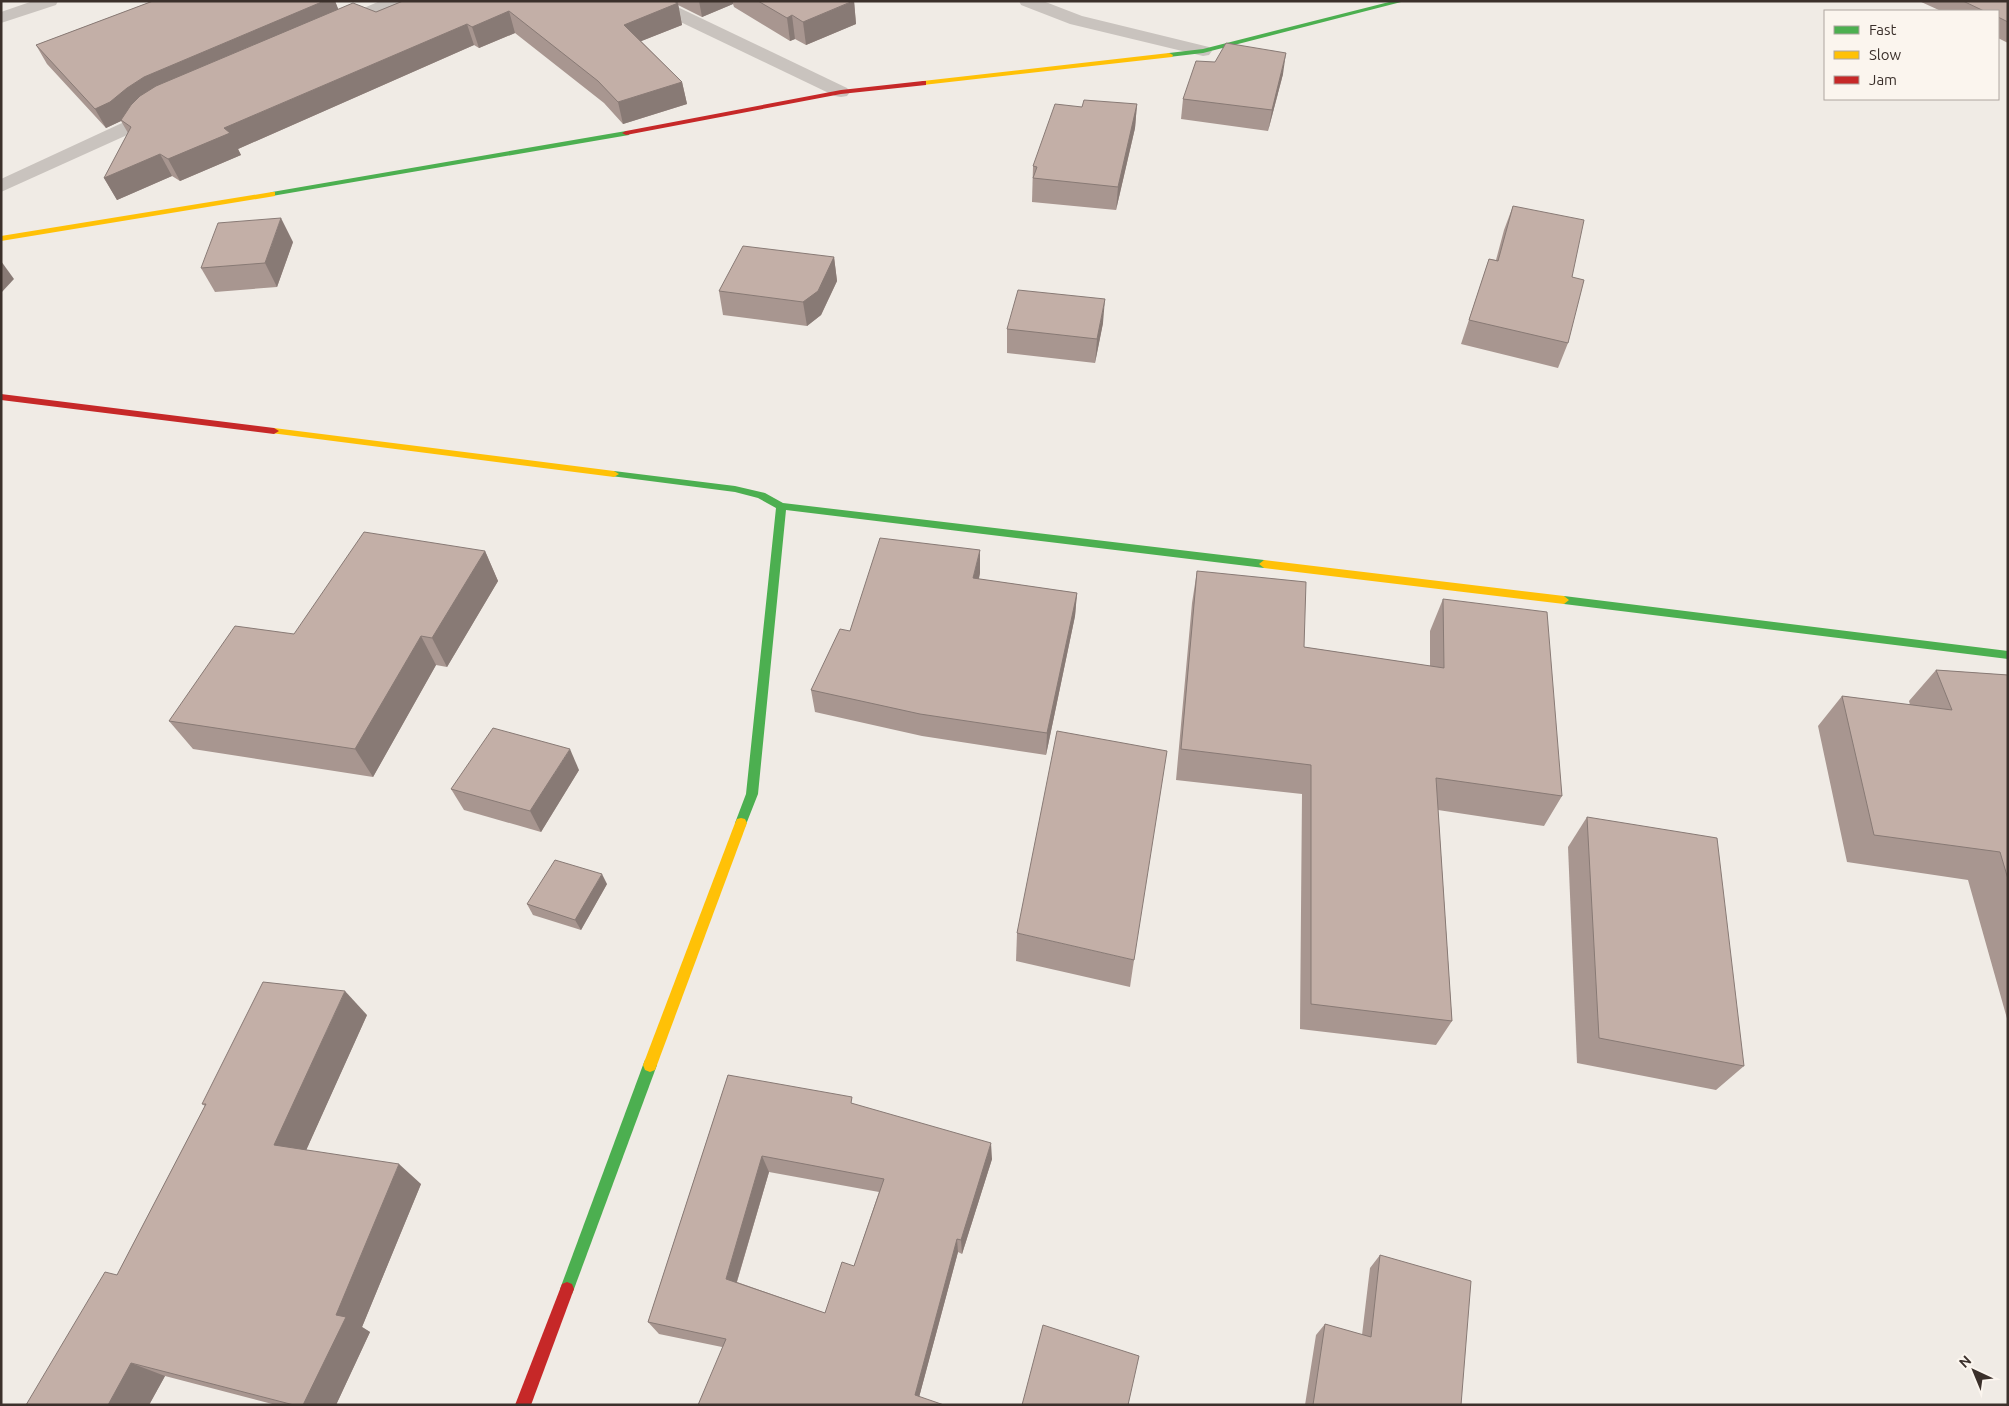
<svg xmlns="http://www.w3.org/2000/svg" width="2009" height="1406" viewBox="0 0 2009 1406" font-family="Ubuntu,sans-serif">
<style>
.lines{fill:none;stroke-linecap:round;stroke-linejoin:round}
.street{fill:#c9c3be;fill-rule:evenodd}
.fast{fill:#4caf50;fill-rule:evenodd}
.slow{fill:#ffc107;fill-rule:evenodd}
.jam{fill:#c62828;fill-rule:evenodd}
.wall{fill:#a89690;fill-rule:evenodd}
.shaded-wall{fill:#887a75}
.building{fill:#c3afa7;stroke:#887a75;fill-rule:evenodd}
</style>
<rect width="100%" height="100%" fill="#f0ebe5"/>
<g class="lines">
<!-- street -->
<g class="street">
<path d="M33 1H58L56 5 1 23V12Z"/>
<path d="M380 1H403L401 5 346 29H334L331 25 334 21Z"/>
<path d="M643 1H665L847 88 850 92 847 96 841 97 835 96 645 5Z"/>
<path d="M1019 1H1043L1082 16 1209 47 1212 51 1209 55 1203 56 1070 24 1021 5Z"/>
<path d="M154 101 160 102 163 106 136 131 1 192V179L122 123 139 108Z"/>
</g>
<!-- fast -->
<g class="fast">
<path d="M1393 1H1405L1203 53 1169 57 1165 55 1169 53 1203 49Z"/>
<path d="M626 131 630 133 629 135 272 196 268 194 272 192Z"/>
<path d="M614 471 735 486 765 493 783 503 1264 560 1269 564 1264 568 786 510 758 794 745 827 741 828 737 827 735 823 746 794 776 508 758 498 735 492 611 476 609 474 611 472Z"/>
<path d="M1564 596 2008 651V659L1564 604 1559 600Z"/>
<path d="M650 1058 655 1060 657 1065 574 1289 572 1294 567 1296 562 1294 560 1289 643 1065 645 1060Z"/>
</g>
<!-- slow -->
<g class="slow">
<path d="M1169 53 1173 55 1172 57 923 85 919 83 923 81Z"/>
<path d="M272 192H275V196L1 241V236Z"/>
<path d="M274 428 614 471 619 474 614 477 271 433V429Z"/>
<path d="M1264 560 1564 596 1569 600 1564 604 1264 568 1259 564Z"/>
<path d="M741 818 745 819 747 823 657 1065 655 1070 650 1072 645 1070 643 1065 735 823 737 819Z"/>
</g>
<!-- jam -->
<g class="jam">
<path d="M923 81H926V85L841 94 626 135 622 133 626 131 841 90Z"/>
<path d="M1 394 274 428 279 431 274 434 1 400Z"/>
<path d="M567 1282 572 1284 574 1289 531 1405H515L562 1284Z"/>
</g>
</g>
<!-- wall -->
<g class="wall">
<path d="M153 1H335L338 9 376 12 403 1H854L856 24 806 45 795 39 790 41 734 7 733 4 702 17 678 5 682 25 641 41 682 82 687 104 623 124 604 103 515 33 479 48 474 45 238 149 241 155 180 181 172 176 117 200 104 178 128 133 121 121 106 128 47 64 36 45Z"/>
<path d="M1919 1H2008V43L1998 38V11H1941Z"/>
<path d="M1215 62 1283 74 1268 131 1181 119 1183 99Z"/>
<path d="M1137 104 1135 128 1116 210 1032 202 1033 166 1082 107Z"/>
<path d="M1513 206 1572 277 1568 343 1558 368 1461 344 1489 259 1496 260 1504 230Z"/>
<path d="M293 242 277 287 215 292 201 268Z"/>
<path d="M834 257 837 281 821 315 807 326 723 315 719 291Z"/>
<path d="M1103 323 1095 363 1007 353V329Z"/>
<path d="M485 551 498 581 447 667 436 665 373 777 193 749 169 721 294 634Z"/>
<path d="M1197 571 1304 647 1430 666V631L1443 599 1562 796 1544 826 1438 810 1452 1021 1436 1045 1300 1029 1302 794 1176 780 1192 603Z"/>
<path d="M980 573 979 579 1077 593 1075 616 1046 755 922 736 815 712 811 690 850 631Z"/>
<path d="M1936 670 2008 675V1022L1968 880 1847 862 1818 726 1842 696 1910 705 1909 701Z"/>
<path d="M579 770 541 832 464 810 451 789Z"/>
<path d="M1587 817 1744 1066 1716 1090 1577 1063 1568 847Z"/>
<path d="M607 884 581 930 533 915 527 904Z"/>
<path d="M1017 933 1134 960 1130 987 1016 961Z"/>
<path d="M367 1015 306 1150 421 1184 362 1327 370 1332 336 1405H276L165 1376 149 1405H26L117 1275 205 1106 202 1104Z"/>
<path d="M728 1075 854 1104 992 1159 962 1254 958 1252 919 1397 722 1347 659 1334 648 1322ZM769 1172 879 1192 854 1266 825 1313 737 1282Z"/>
<path d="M1380 1255 1461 1405H1305L1316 1335 1325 1324 1362 1335 1370 1268Z"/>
</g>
<!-- shaded-wall -->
<g class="shaded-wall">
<path d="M324 1H335L341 16 138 107 121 121 106 128 95 109 144 77Z"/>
<path d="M699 1H733V4L702 17Z"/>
<path d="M854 1 856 24 806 45 803 22Z"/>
<path d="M678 3 682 25 629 46 624 25Z"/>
<path d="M509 11 515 33 479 48 472 27Z"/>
<path d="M792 15 795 39 790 41 787 18Z"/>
<path d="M467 24 474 45 238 149 241 155 180 181 168 159 224 128Z"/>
<path d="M1286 53 1283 74 1268 131 1272 110Z"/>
<path d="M682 82 687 104 623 124 618 102Z"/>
<path d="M1137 104 1135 128 1116 210 1118 187Z"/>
<path d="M160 154 172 176 117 200 104 178Z"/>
<path d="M281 218 293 242 277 287 265 263Z"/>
<path d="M834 257 837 281 821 315 807 326 803 302Z"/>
<path d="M1 261 14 279 1 293Z"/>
<path d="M1105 299 1103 323 1095 363 1097 339Z"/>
<path d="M980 550V573L973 602V578Z"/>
<path d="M485 551 498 581 447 667 432 638Z"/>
<path d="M1077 593 1075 616 1046 755 1047 733Z"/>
<path d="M421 636 436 665 373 777 355 749Z"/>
<path d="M570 749 579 770 541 832 530 811Z"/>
<path d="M602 874 607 884 581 930 575 920Z"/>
<path d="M345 991 367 1015 300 1164 274 1145Z"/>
<path d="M991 1143 992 1159 962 1254 961 1240Z"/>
<path d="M762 1156 769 1172 734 1291 726 1279Z"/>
<path d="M399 1164 421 1184 362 1327 370 1332 336 1405H303L336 1315Z"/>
<path d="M957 1239 958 1252 917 1405 915 1395Z"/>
<path d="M131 1363 165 1376 149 1405H108Z"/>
</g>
<!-- building -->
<g class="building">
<path d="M153 1H324L144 77 127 88 110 102 95 109 36 45Z"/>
<path d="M403 1H673L678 3 624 25 682 82 618 102 598 81 509 11 472 27 467 24 224 128 230 133 168 159 160 154 104 178 131 127 121 120 131 105 140 96 156 86 353 3 376 12Z"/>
<path d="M758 1H853L803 22 792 15 787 18Z"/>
<path d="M1963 1H2008V22L1998 17V11H1984Z"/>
<path d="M1226 43 1286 53 1272 110 1183 99 1196 61 1215 62Z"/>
<path d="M1084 100 1137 104 1118 187 1033 178 1037 167 1033 166 1055 104 1082 107Z"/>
<path d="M1513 206 1584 220 1572 277 1584 280 1568 343 1469 320 1489 259 1498 261Z"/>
<path d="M281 218 265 263 201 268 218 223Z"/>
<path d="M743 246 834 257 818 291 803 302 719 291Z"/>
<path d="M1018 290 1105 299 1097 339 1007 329Z"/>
<path d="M364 532 485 551 432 638 421 636 355 749 169 721 235 626 294 634Z"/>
<path d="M880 538 980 550 973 578 1077 593 1047 733 920 714 811 690 840 629 850 631Z"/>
<path d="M1197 571 1306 582 1304 647 1444 668 1443 599 1547 612 1562 796 1436 778 1452 1021 1311 1004V765L1181 749Z"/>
<path d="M1936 670 2008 675V879L2000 852 1874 835 1842 696 1952 710Z"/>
<path d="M493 728 570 749 530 811 451 789Z"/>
<path d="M1057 731 1167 751 1134 960 1017 933Z"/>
<path d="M1587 817 1717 838 1744 1066 1599 1038Z"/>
<path d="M555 860 602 874 575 920 527 904Z"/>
<path d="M263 982 345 991 274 1145 399 1164 336 1315 346 1317 303 1405H294L131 1363 108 1405H26L105 1272 117 1275 206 1104H202Z"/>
<path d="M728 1075 852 1097 851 1103 991 1143 961 1240 957 1239 915 1395 944 1405H698L726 1339 648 1322ZM762 1156 884 1179 854 1266 842 1262 825 1313 726 1279Z"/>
<path d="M1380 1255 1471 1281 1461 1405H1313L1325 1324 1371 1337Z"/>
<path d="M1043 1325 1139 1356 1128 1405H1022Z"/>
</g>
<!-- border -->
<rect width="2009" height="1406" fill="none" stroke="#3b302b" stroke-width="5"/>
<!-- legend -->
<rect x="1824" y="10" width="175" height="90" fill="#fbf5ee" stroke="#aea6a0"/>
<rect x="1834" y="26" width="25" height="8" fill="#4caf50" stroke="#aea6a0"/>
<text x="1869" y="35" font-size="15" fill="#3b302b">Fast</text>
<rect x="1834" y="51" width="25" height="8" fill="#ffc107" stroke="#aea6a0"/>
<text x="1869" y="60" font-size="15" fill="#3b302b">Slow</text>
<rect x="1834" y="76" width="25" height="8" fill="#c62828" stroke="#aea6a0"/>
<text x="1869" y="85" font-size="15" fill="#3b302b">Jam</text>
<!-- north arrow -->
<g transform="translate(1974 1371) rotate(316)" stroke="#fbf5ee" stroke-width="4" paint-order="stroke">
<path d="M0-4L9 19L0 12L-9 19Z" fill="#3b302b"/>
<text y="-8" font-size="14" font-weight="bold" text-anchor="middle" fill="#3b302b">N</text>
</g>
</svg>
